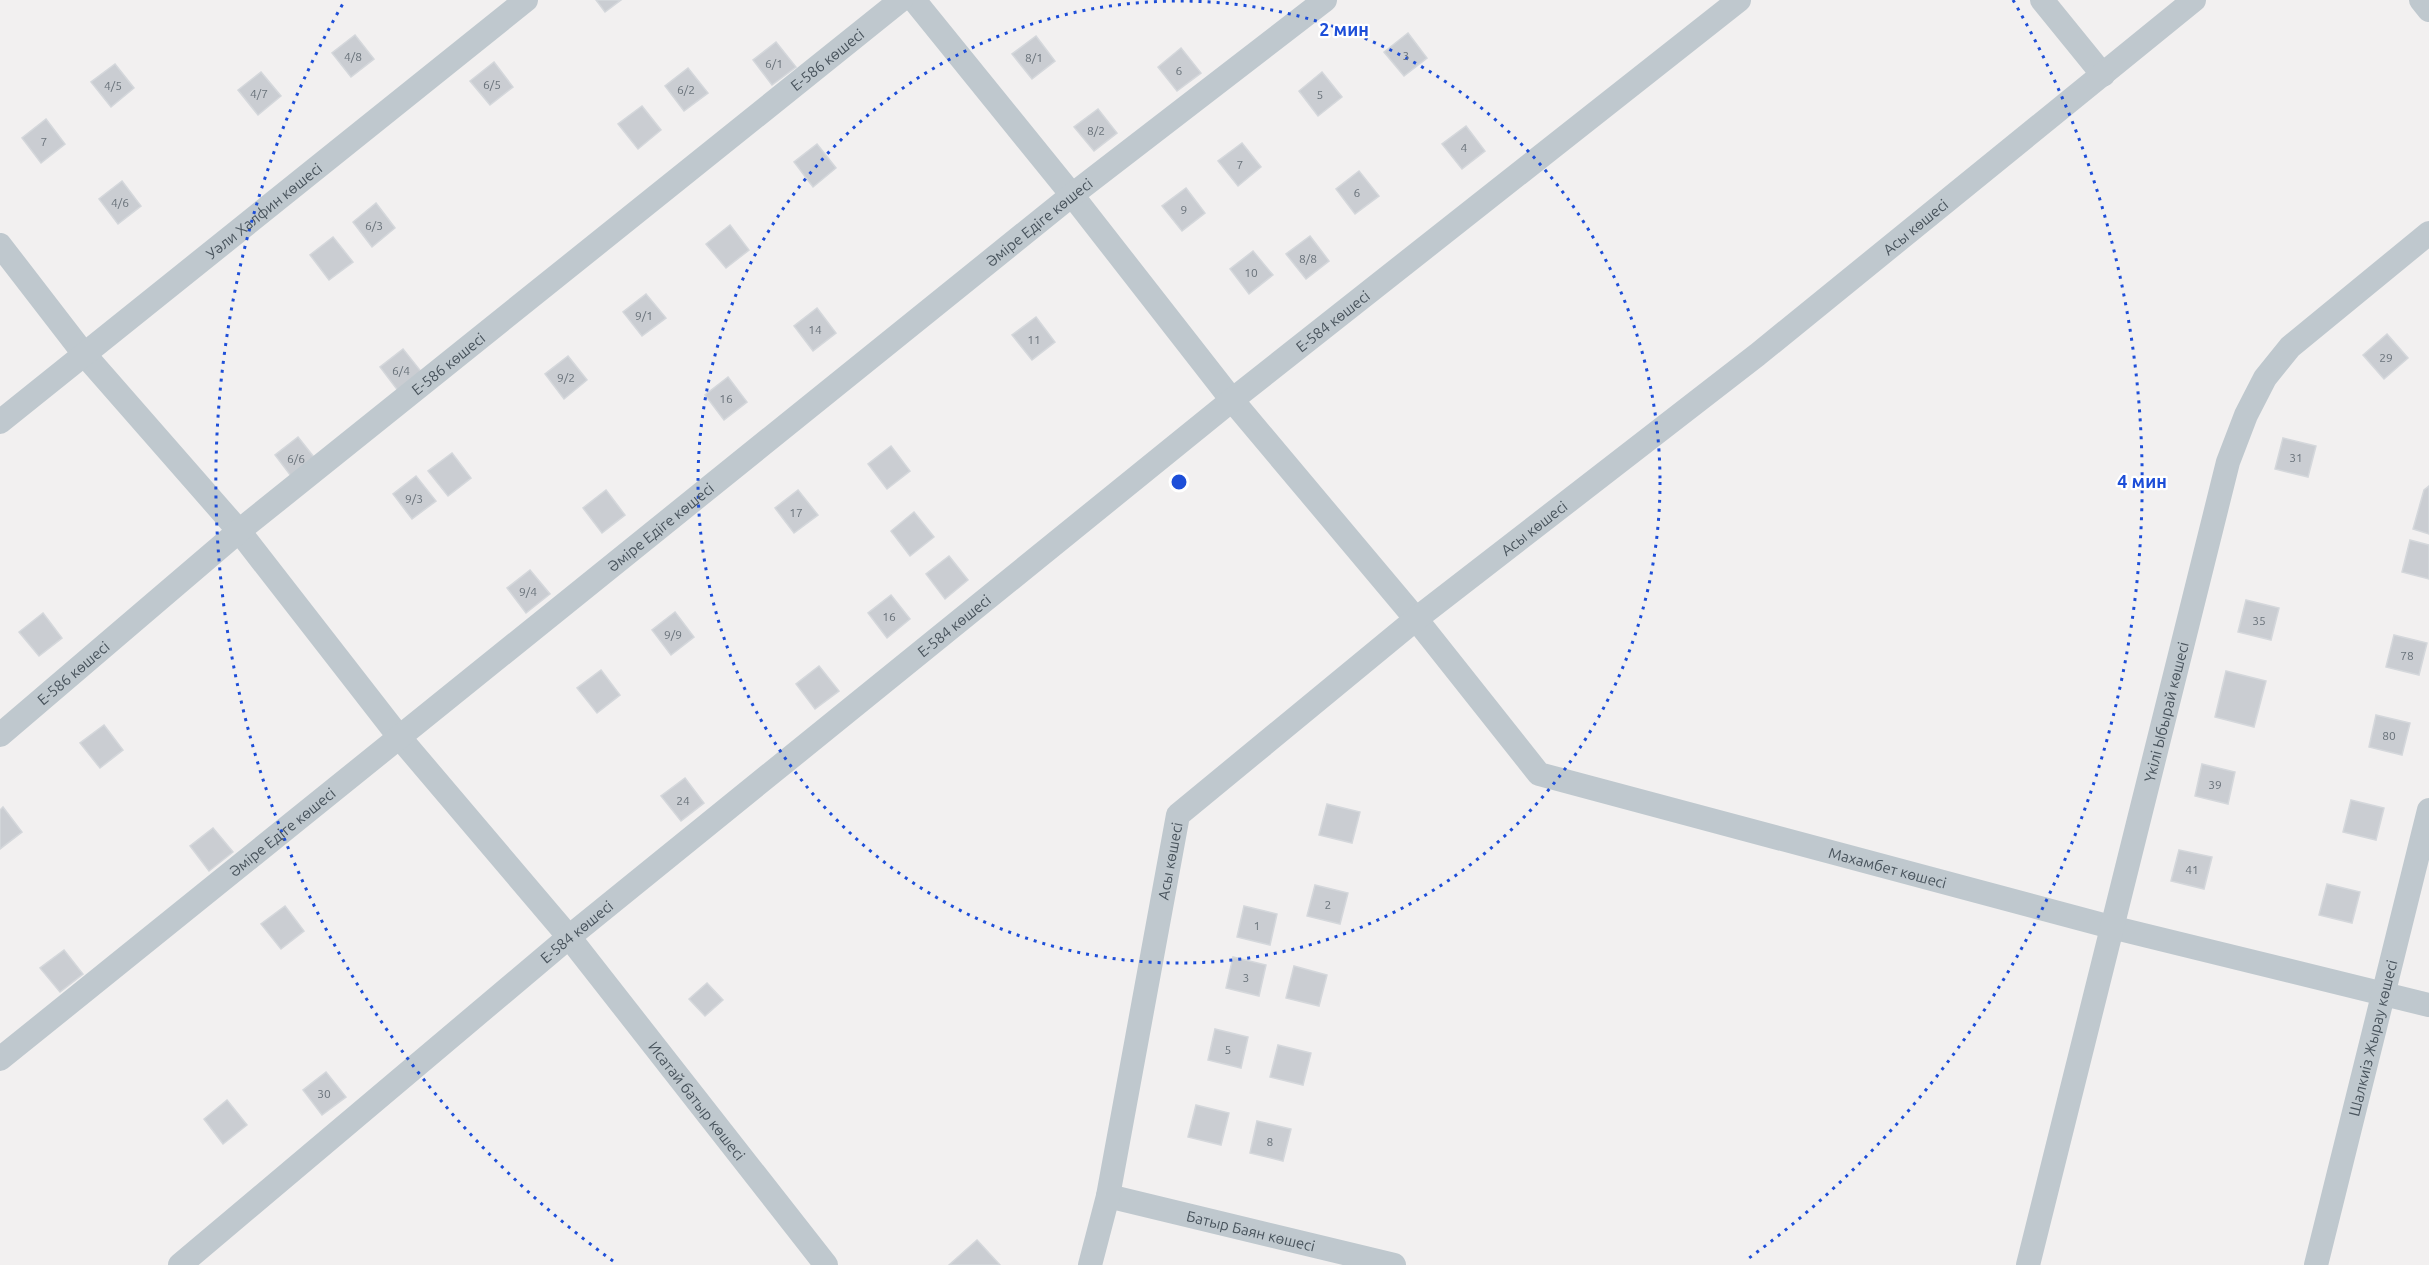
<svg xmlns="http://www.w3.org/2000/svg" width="2429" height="1265" viewBox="0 0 2429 1265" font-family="Ubuntu,sans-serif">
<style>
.building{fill:#cacdd2;stroke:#d4d7db;stroke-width:1.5}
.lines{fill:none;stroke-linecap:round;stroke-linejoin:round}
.minor{stroke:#bfc8ce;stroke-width:24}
.ring{fill:none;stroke:#1d4ed8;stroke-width:3;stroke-dasharray:3 6}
.labels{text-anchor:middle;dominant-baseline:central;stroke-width:4.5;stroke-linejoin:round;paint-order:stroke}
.number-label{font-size:12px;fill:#69727a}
.street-label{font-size:15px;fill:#49545d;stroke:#fff}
.centre{fill:#1d4ed8;stroke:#fff;stroke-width:3}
.ring-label{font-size:18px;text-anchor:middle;font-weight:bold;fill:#1d4ed8;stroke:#fff;stroke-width:4.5;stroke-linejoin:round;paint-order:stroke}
</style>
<rect width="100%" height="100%" fill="#f2f0f0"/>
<!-- building -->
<g class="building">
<path d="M596 0H621L605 12Z"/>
<path d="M1408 33 1427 58 1404 76 1384 52Z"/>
<path d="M355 35 374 59 351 77 332 53Z"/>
<path d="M1036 36 1055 61 1032 79 1012 54Z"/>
<path d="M776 42 796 67 772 85 753 60Z"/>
<path d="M1181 48 1201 73 1177 91 1158 67Z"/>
<path d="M494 62 513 87 490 105 470 81Z"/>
<path d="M115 64 134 88 111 107 91 82Z"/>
<path d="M688 68 708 93 684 111 665 86Z"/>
<path d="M261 72 281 96 258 115 238 90Z"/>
<path d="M1322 72 1342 97 1318 116 1299 91Z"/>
<path d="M642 106 661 130 638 149 618 124Z"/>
<path d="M1098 109 1117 133 1094 151 1074 127Z"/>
<path d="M46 119 65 144 41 163 22 138Z"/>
<path d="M1466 126 1485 151 1462 169 1442 144Z"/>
<path d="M1242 143 1261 167 1238 186 1218 161Z"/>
<path d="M817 144 836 168 813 187 794 162Z"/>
<path d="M1359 171 1379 196 1355 214 1336 189Z"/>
<path d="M122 181 141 206 118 224 99 199Z"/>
<path d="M1186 188 1205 213 1182 231 1162 206Z"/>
<path d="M376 203 395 228 372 247 353 222Z"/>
<path d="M730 225 749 250 726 268 706 244Z"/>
<path d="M1310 236 1329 261 1306 279 1286 254Z"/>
<path d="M333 237 353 262 329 280 310 255Z"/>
<path d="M1253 251 1273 275 1249 294 1230 269Z"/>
<path d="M646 294 666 318 642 336 623 312Z"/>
<path d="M817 308 836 333 813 351 794 326Z"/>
<path d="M1036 317 1055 342 1032 360 1012 335Z"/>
<path d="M2387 334 2408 358 2384 379 2363 355Z"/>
<path d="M403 349 423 374 399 392 380 367Z"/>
<path d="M568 356 587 380 564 399 545 374Z"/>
<path d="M728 377 747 402 724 420 705 395Z"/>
<path d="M298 437 317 461 294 480 275 455Z"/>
<path d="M2283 438 2316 446 2308 477 2275 469Z"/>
<path d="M891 446 910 471 887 489 868 464Z"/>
<path d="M452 453 471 478 448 496 428 471Z"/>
<path d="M416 476 436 501 412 519 393 494Z"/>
<path d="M2429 486V534L2413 529 2424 490Z"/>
<path d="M606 490 625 515 602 533 583 508Z"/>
<path d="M798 490 818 515 794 533 775 508Z"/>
<path d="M914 512 934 537 910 556 891 531Z"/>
<path d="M2410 540 2429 545V579L2402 572Z"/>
<path d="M949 556 968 580 945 599 926 574Z"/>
<path d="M530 570 550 594 526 613 507 588Z"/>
<path d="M891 595 910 619 887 638 868 613Z"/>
<path d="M2246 600 2279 608 2271 640 2238 632Z"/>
<path d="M675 612 694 637 671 655 652 630Z"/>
<path d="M43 613 62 638 39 656 19 632Z"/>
<path d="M2394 635 2427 643 2419 675 2386 667Z"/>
<path d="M819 666 839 691 815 709 796 684Z"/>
<path d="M601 670 620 695 597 713 577 688Z"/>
<path d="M2226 671 2266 681 2254 727 2215 717Z"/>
<path d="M2376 715 2410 723 2402 755 2369 747Z"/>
<path d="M104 725 123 750 100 768 80 743Z"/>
<path d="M2202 764 2235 772 2228 804 2195 796Z"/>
<path d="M685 778 704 803 681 821 661 796Z"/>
<path d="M2351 800 2384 808 2376 840 2343 832Z"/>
<path d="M1327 804 1360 812 1352 843 1319 835Z"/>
<path d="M3 807 22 832 0 849V810Z"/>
<path d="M213 828 233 852 209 871 190 846Z"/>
<path d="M2179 850 2212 857 2204 889 2171 881Z"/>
<path d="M2327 884 2360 892 2352 923 2319 915Z"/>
<path d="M1315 885 1348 893 1340 924 1307 916Z"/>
<path d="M285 906 304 931 281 949 261 924Z"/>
<path d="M1244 906 1277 914 1270 945 1237 937Z"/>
<path d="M64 950 83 974 60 992 40 968Z"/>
<path d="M1233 957 1266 965 1259 996 1226 988Z"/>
<path d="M1294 966 1327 975 1319 1006 1286 998Z"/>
<path d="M707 983 723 1000 705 1016 689 999Z"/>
<path d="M1215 1029 1248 1037 1241 1068 1208 1060Z"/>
<path d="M1278 1045 1311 1053 1303 1085 1270 1077Z"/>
<path d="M326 1072 346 1097 322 1115 303 1090Z"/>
<path d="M227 1100 247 1125 223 1144 204 1119Z"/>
<path d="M1196 1105 1229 1113 1221 1145 1188 1137Z"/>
<path d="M1257 1121 1291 1129 1283 1161 1250 1153Z"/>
<path d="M977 1240 1000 1265H949Z"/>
</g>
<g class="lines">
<!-- minor -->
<g class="minor">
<path id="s1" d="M914 0 1072 195 1232 400 1416 619 1539 774 2111 927 2429 1005"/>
<path d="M2042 0 2103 75"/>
<path d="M2421 0 2429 10"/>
<path id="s2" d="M0 245 84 354 239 531 400 738 569 937 826 1265"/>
<path id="s3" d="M0 422 526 0"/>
<path id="s4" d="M0 735 239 531 901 0"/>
<path id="s5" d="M0 1059 1072 195 1325 0"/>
<path id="s6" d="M1108 1196 1394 1265"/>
<path id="s7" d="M180 1265 569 937 1232 400 1739 0"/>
<path id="s8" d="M1090 1265 1108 1196 1178 815 1416 619 1757 355 2194 0"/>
<path id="s9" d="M2028 1265 2228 462 2246 415 2265 378 2290 347 2429 233"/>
<path id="s10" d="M2316 1265 2429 810"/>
</g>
</g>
<!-- distance rings -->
<g class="ring">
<circle cx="1179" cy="482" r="481"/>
<path d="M613 1261A963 963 0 0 1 345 0M2013 0A963 963 0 0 1 1745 1261"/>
</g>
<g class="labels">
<!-- number labels -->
<g class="number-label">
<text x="1406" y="55">3</text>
<text x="353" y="56">4/8</text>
<text x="1034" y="57">8/1</text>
<text x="774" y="63">6/1</text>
<text x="1179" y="70">6</text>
<text x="492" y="84">6/5</text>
<text x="113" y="85">4/5</text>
<text x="686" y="89">6/2</text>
<text x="259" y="93">4/7</text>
<text x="1320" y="94">5</text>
<text x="1096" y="130">8/2</text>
<text x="44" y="141">7</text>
<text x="1464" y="147">4</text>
<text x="1240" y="164">7</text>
<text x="1357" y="192">6</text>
<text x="120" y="202">4/6</text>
<text x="1184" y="209">9</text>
<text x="374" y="225">6/3</text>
<text x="1308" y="258">8/8</text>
<text x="1251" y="272">10</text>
<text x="644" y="315">9/1</text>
<text x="815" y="329">14</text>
<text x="1034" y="339">11</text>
<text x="2386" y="357">29</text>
<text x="401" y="370">6/4</text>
<text x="566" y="377">9/2</text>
<text x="726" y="398">16</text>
<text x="2296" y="457">31</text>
<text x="296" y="458">6/6</text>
<text x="414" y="498">9/3</text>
<text x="796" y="512">17</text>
<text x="528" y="591">9/4</text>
<text x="889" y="616">16</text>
<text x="2259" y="620">35</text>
<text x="673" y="634">9/9</text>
<text x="2407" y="655">78</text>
<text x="2389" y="735">80</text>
<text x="2215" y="784">39</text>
<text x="683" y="800">24</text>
<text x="2192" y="869">41</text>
<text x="1328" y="904">2</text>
<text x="1257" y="925">1</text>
<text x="1246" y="977">3</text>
<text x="1228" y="1049">5</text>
<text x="324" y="1093">30</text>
<text x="1270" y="1141">8</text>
</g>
<!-- street labels -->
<g class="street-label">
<text stroke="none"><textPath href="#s4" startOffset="1068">Е-586 көшесі</textPath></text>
<text stroke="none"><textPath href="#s3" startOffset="338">Уәли Халфин көшесі</textPath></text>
<text stroke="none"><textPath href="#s5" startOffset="1334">Әміре Едіге көшесі</textPath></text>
<text stroke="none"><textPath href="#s8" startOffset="1402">Асы көшесі</textPath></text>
<text stroke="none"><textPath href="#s7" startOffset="1490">Е-584 көшесі</textPath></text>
<text stroke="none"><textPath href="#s4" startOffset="582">Е-586 көшесі</textPath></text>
<text stroke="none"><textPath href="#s8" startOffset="916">Асы көшесі</textPath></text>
<text stroke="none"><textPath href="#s5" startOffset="848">Әміре Едіге көшесі</textPath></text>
<text stroke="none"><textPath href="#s7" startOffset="1004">Е-584 көшесі</textPath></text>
<text stroke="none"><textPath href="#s4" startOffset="96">Е-586 көшесі</textPath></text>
<text stroke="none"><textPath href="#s9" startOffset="570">Үкілі Ыбырай көшесі</textPath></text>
<text stroke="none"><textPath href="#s5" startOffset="362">Әміре Едіге көшесі</textPath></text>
<text stroke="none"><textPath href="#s8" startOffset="412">Асы көшесі</textPath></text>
<text stroke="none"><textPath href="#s1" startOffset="1356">Махамбет көшесі</textPath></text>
<text stroke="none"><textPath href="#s7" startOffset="518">Е-584 көшесі</textPath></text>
<text stroke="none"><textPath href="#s10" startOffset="234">Шалкиіз Жырау көшесі</textPath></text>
<text stroke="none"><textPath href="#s2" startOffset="1104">Исатай батыр көшесі</textPath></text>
<text stroke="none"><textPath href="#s6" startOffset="147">Батыр Баян көшесі</textPath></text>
</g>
</g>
<circle cx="1179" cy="482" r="9" class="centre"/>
<g class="ring-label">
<text x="1344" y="36">2 мин</text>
<text x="2142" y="488">4 мин</text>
</g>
</svg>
